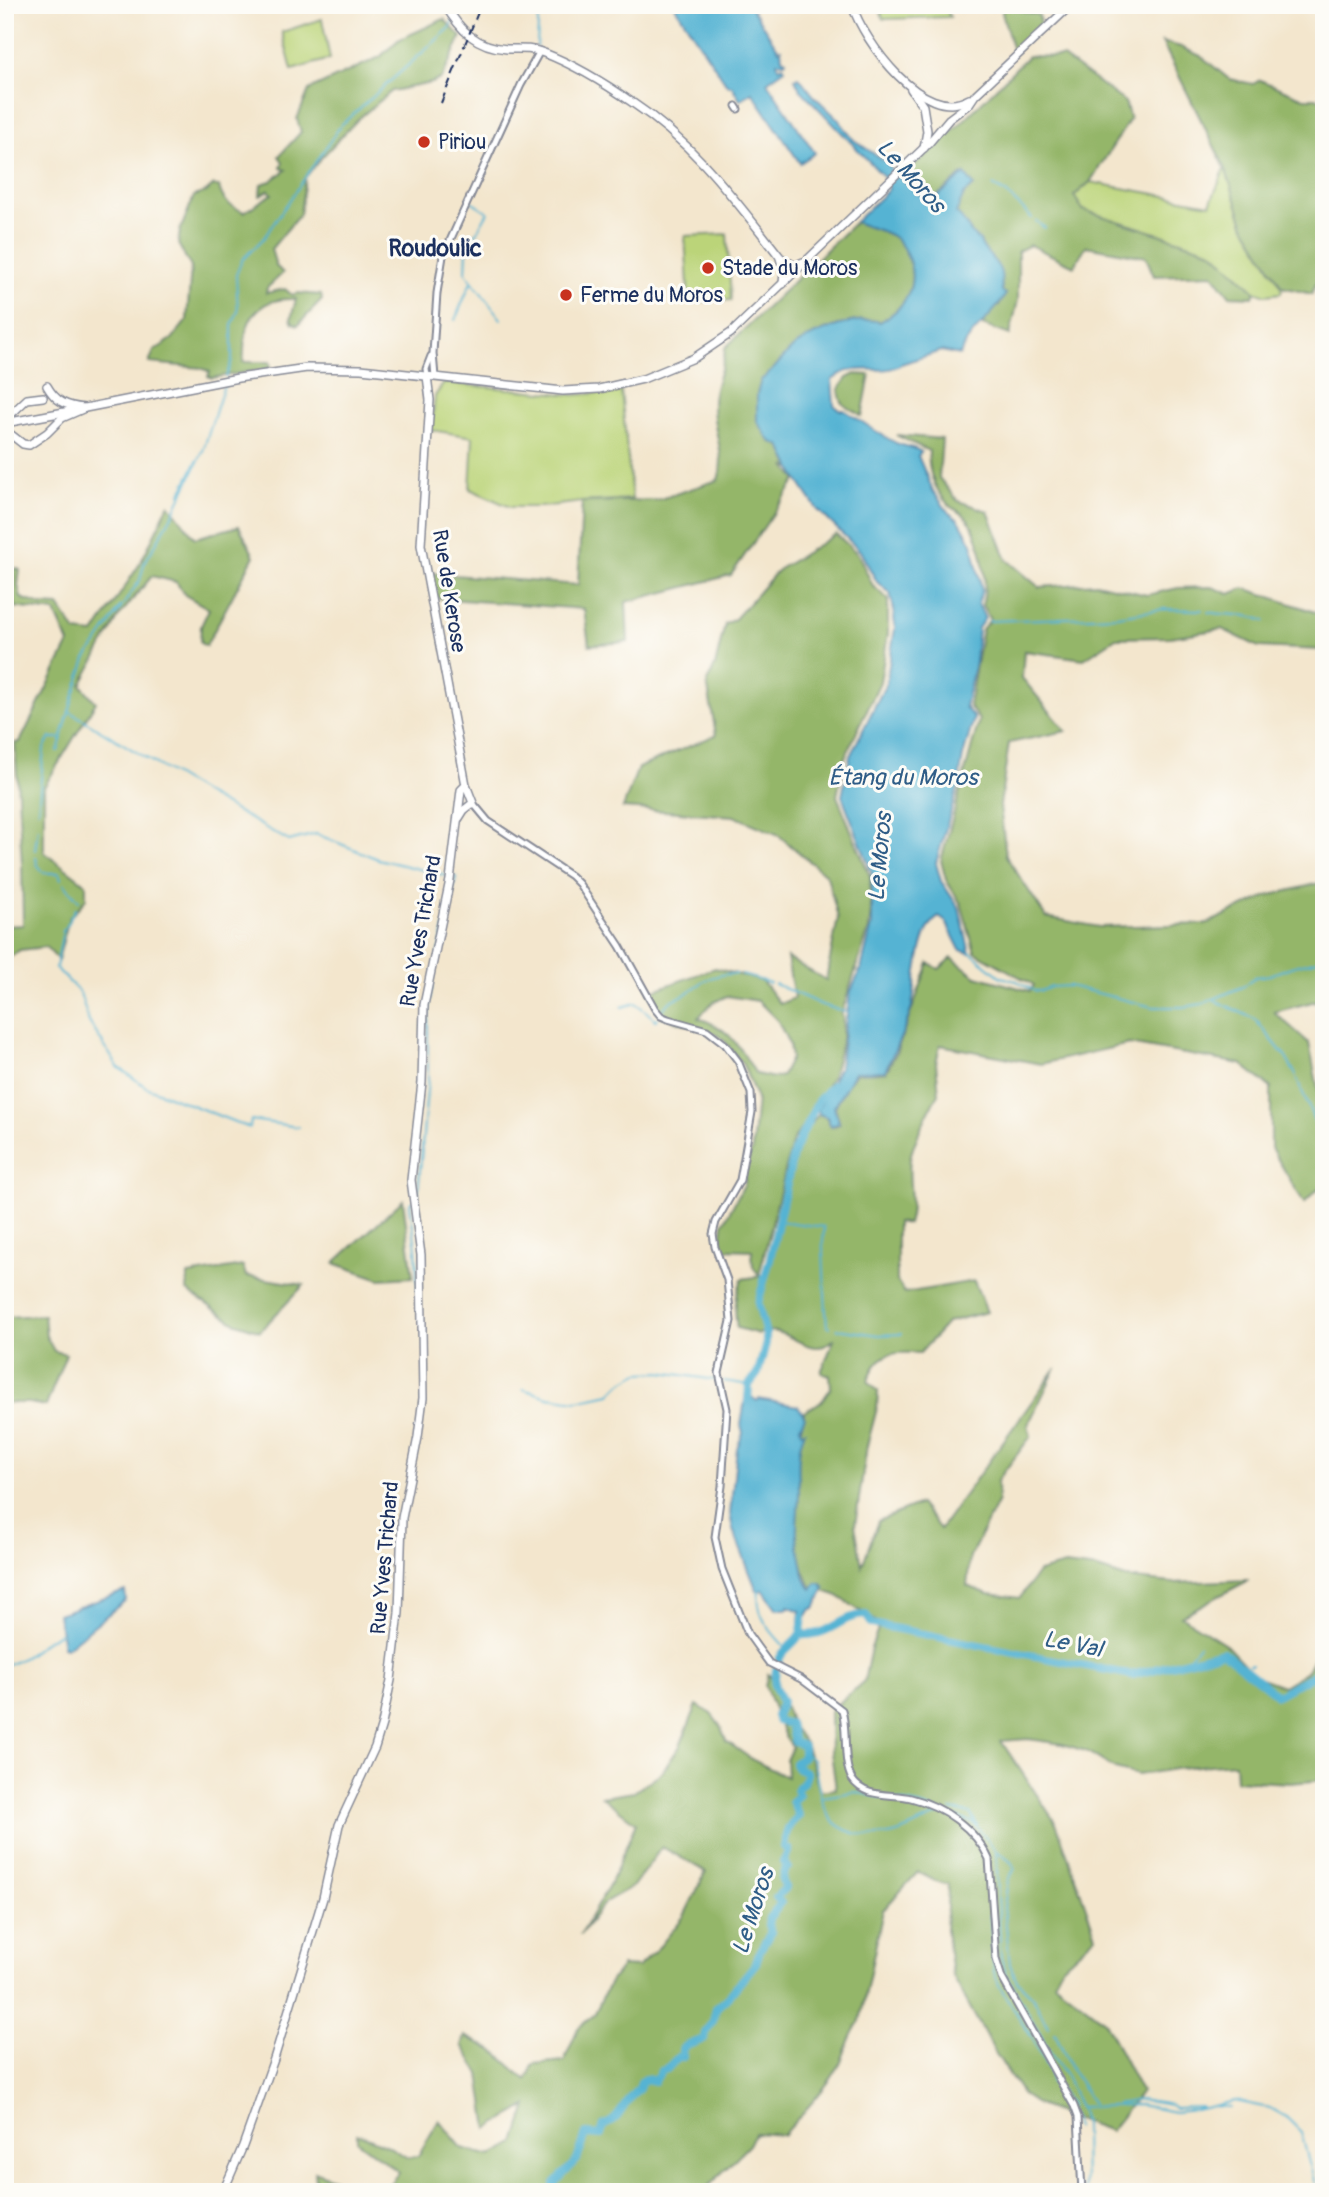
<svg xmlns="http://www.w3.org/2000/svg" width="1329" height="2197" viewBox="0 0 1329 2197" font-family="Pangolin,sans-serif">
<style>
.green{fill:#bbd479;stroke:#6b826c;stroke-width:2}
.forest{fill:#94b669;stroke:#587264;stroke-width:2;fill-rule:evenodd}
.water{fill:#54b3d3;stroke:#387198;stroke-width:2}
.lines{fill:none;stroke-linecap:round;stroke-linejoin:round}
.stream{stroke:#54b3d3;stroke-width:2}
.river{stroke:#54b3d3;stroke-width:8}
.minor-casing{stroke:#878a96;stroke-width:9}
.major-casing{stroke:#878a96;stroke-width:10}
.minor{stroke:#fff;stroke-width:5}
.major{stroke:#fff;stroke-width:7}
.rail{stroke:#1b2f5e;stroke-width:2;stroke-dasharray:10 5;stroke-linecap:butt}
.poi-dot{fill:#c8321e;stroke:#fdfcf7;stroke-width:2.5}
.labels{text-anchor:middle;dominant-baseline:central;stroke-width:6;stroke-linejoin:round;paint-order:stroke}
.poi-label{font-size:21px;fill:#1b2f5e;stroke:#fdfcf7;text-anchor:start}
.street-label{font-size:21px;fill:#1b2f5e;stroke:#fdfcf7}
.water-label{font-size:23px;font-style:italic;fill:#2f5d87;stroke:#fdfcf7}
.neighbourhood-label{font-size:23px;font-weight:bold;fill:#1b2f5e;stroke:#fdfcf7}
</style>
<rect width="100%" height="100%" fill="#fdfcf7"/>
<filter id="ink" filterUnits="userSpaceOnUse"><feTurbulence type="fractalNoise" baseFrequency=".0143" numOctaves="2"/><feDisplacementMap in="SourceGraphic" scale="14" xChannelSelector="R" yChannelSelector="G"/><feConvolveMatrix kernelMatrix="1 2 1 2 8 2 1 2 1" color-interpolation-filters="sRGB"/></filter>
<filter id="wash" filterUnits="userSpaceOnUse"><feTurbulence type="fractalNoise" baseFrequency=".00686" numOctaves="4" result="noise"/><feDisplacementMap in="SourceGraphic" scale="28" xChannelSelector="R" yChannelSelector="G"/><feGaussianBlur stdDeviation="1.57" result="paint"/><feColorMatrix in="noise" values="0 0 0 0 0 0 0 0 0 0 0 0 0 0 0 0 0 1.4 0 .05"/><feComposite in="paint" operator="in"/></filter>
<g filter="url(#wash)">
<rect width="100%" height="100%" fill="#f3e6cd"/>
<!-- green -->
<g class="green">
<path d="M879 5H944L950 17 883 19Z"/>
<path d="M322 19 330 59 292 70 282 32Z"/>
<path d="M1225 168 1245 226 1282 287 1281 293 1266 295 1255 291 1212 251 1083 210 1073 197 1090 182 1210 204Z"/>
<path d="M727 234 731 300 689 302 685 236Z"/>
<path d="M444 383 575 395 621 391 632 499 582 502 541 507H510L470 489 473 437 431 430 435 396Z"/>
</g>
<!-- forest -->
<g class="forest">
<path d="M1004 5H1016L1015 9 1039 15 1040 27 1013 51 1002 13Z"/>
<path d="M444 19 461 37 442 78 432 83 392 91 358 119 321 158 305 178 300 214 271 249 276 266 283 273 267 288 266 293 285 289 292 295 297 293 321 295 322 300 298 325 293 323 291 319 296 299C273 298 255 304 247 328 243 338 245 352 243 362H270L271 368 212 378 208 376 210 372 201 368 149 363 154 351 172 339 187 320 191 267 178 244 180 231 194 196 206 192 214 185 219 187C223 202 230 206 244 212L272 194 269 190 260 196 261 184 271 181 286 170 281 168 283 162 279 156 301 132 297 119 309 90 380 57 398 40Z"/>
<path d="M1162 42 1181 47 1201 56 1229 79 1253 84 1260 80 1304 98H1316L1324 101V249H1321L1322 270 1312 294 1282 287 1245 226 1225 168Z"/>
<path d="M1028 56 1063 57 1125 102 1130 119 1090 182 1074 196 1083 210 1212 251 1255 291 1253 297 1230 296 1213 274 1154 276 1146 257 1086 246 1074 266 1030 245 1018 251V300L1010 335 982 325 993 310 1000 305C1003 290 1003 273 993 260 988 253 983 250 980 241 967 233 968 222 955 213L964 194 974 186 964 174 932 200 918 194 901 177 962 122Z"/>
<path d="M855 222C867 227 882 230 892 236 900 241 905 250 908 258 919 285 905 309 880 322 856 315 817 331 796 345 783 356 775 370 761 380L770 441 781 446 791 468 785 466 797 479 731 575 626 602 628 642 589 645 584 609 435 598 430 573 578 585 582 502 657 500 718 480C727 454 712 430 713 403 713 383 725 368 725 348Z"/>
<path d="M855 374 870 375 862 416C847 405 841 410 839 389L847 378Z"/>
<path d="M896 435 942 439 939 478 958 501 988 511 1007 560 1039 587 1096 583 1147 595 1178 588 1212 587 1230 594 1244 588 1324 615V639L1320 650 1259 647 1222 629 1170 637 1116 638 1084 659 1024 651 1022 678 1066 731 1009 743 1000 805 1006 856 1046 917 1099 927 1206 924 1267 896 1324 882V999L1274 1012 1309 1043 1324 1119V1183L1304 1203 1271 1148V1088L1241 1064 1129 1044 1041 1064 940 1045 936 1063 939 1094C931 1104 912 1146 910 1159 907 1181 915 1203 908 1224L897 1222V1281L905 1293 974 1281 987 1312 948 1322 920 1353C891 1352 878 1352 868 1381L878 1391 877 1408 867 1446 855 1525 862 1566 878 1521 920 1504 940 1529 1056 1368 1028 1425 1031 1436 997 1481 998 1501 970 1557 967 1586 989 1594 1020 1598 1038 1572 1065 1565 1098 1569 1126 1578 1172 1583 1249 1580 1181 1616 1224 1643 1255 1676 1283 1686 1306 1672 1324 1638V1780L1290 1783 1236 1780 1235 1763 1187 1767 1138 1775 1115 1769 1086 1751 1062 1744 1028 1739 1001 1741 1057 1825 1096 1936 1062 1967 1054 1982 1105 2022 1141 2092 1110 2131 1038 2105 1023 2095 996 2054 952 1975 946 1931 948 1884 935 1881 918 1872 883 1910 860 2021C848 2036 846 2054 836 2071 822 2094 801 2114 783 2135L755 2133 749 2145 703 2192H383L399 2172 357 2141V2133L386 2145 408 2158 418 2156 439 2120 462 2148 491 2156 515 2143 527 2106 488 2129 480 2074 462 2045 465 2036 494 2051 526 2080 534 2064 564 2061 578 2028 594 2015 610 1982 622 1966 638 1967 660 1946 684 1916 706 1872 662 1847 633 1886 605 1902 580 1935 612 1880 636 1823 602 1797 634 1792 662 1772 680 1746 697 1705 711 1714 721 1727 726 1741 753 1760 787 1777 786 1760 792 1747 785 1737 765 1686 768 1674 777 1684 791 1724 805 1743 820 1791 836 1789 831 1752 830 1711 864 1681 871 1648 880 1624 836 1595 811 1587C806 1575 799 1563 797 1550 790 1505 795 1457 804 1412L822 1401 831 1388 830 1375 821 1372 834 1340C830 1342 828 1344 824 1346 802 1353 782 1322 759 1334L737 1328C734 1312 736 1294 742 1279L768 1275 775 1225 787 1194 789 1171 798 1139 819 1114 826 1117 831 1127 840 1124 835 1107 844 1089 856 1073 886 1072 896 1053 929 963 939 969 952 958 976 976 1030 991 1034 985 975 952 961 904 946 880 941 861 979 720 969 706 982 629 990 620 982 605C989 583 981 531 964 515 960 511 954 510 950 506 935 491 927 471 929 451Z"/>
<path d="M169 504 195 538 239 526 254 556 206 646 200 643 201 626 209 609 185 595 176 582 152 576 119 616 81 685 96 702 44 787V852L86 884V899L69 918 58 960 46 947 20 950 5 961V926L23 925 22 865 15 743 20 742 69 643 55 612 14 607 13 569 16 568 20 570 18 585 21 598 41 605 59 606 76 632 94 634 141 562Z"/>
<path d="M836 534 858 554 873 586 888 599V634L880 682 845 757 837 796 870 876 871 911 869 929 841 1015 843 1017 842 1040 833 1074 811 1115 793 1140 759 1275 753 1267 752 1250 724 1249 721 1239 723 1224 745 1183 744 1172 752 1149 757 1099 743 1065 724 1040 716 1034 661 1016 649 992 715 968 762 981 780 1004 794 998 787 958 826 980 838 918 827 876 777 834 734 816 623 808 638 768 716 735 707 682 715 666 725 624 735 619 778 570ZM727 996 758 1001 778 1021 789 1044 791 1058 782 1076 774 1078 756 1074C739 1047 731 1028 698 1018L712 1003Z"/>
<path d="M403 1200 413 1277 380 1279 334 1263Z"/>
<path d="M243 1266 246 1276 304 1285 260 1331 234 1322 187 1291 188 1275Z"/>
<path d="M44 1315 46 1336 54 1351 66 1354 46 1406 29 1403H5V1317Z"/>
<path d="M315 2171 365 2192H317Z"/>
</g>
<!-- water -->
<g class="water">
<path d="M674 5H749L779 50 781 49 782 58 786 60 785 62H777L779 68 783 66 785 69 767 82 815 153 800 163 752 92 740 100 732 86 727 85Z"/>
<path d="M799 77 814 96 837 118 854 140 887 163 893 172 918 194 933 200 965 174 974 186 964 194 956 213C968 222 967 233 980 241 984 254 998 260 1001 273 1002 279 1001 285 1002 291L1006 294C994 317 968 331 960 355L941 351 901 364C886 375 866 366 848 371 843 372 837 377 832 380L834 405 840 410H844C862 421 878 434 896 443 905 447 914 446 921 452L918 456 933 491 949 513 959 520 972 543 982 590 978 604 985 618 978 628 975 662 965 707 974 718 963 756 958 787 936 863 941 881 959 908 970 953 960 950 946 922 939 917C917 929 917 986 911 1010 905 1031 894 1051 885 1071L855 1072 834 1107 839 1123 831 1126 827 1117 819 1114 818 1109 839 1068 850 993 861 969 872 925V873L842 796 850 756 886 684 895 628 893 606 890 593 877 582 860 551 817 509 797 479 781 446 770 441 757 421V394L761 380C775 370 783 356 796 345 815 332 858 315 880 322 905 309 919 285 908 258 905 250 900 241 892 236 882 230 867 227 855 222L889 189 883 176 800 89 795 79Z"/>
<path d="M746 1393 757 1401 759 1399 798 1406 805 1417 800 1427 801 1432 805 1431C796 1451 799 1469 799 1490 799 1517 793 1533 801 1559 804 1571 802 1580 812 1589L816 1583H821L825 1588 815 1608 811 1609 801 1625 799 1624 800 1611 788 1606V1609H777L763 1590 757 1591 733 1530 730 1514 737 1448 743 1433 741 1425Z"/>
<path d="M125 1591 126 1600 66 1648 63 1647 58 1614Z"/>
</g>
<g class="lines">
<!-- stream -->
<g class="stream">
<path d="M455 15 460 5"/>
<path d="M537 46 539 5"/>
<path d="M993 186 1006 193 1032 218"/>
<path d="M471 201 488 212 467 249 466 273 501 319"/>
<path d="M1036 221 1045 228"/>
<path d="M455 320 471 282"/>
<path d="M226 377 232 360V325L238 311 236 275 242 260 263 239 341 125 450 28 453 20"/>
<path d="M181 493 197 461"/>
<path d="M1208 612C1227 616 1248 613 1265 621"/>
<path d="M115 615 120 607"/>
<path d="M989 621 1117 616 1164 609 1202 610"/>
<path d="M69 711 202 792 289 841 316 834 378 859 447 876"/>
<path d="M58 751 73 698 86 659 140 580 144 564 173 514 203 451 225 382"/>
<path d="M38 810 44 748 50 738H59"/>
<path d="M35 850 38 828"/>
<path d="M36 857 37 864 44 873H59L61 879"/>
<path d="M64 884 79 901"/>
<path d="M75 909 63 931 56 968 80 993 89 1022 118 1067 146 1087 250 1128 251 1120 298 1127"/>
<path d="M970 952 1001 977 1017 981 1035 991H1041L1051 987 1069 986 1153 1007H1183L1202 1004 1244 986 1255 977 1270 975 1291 967 1324 958"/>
<path d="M742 975 770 983"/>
<path d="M433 978 456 877H453"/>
<path d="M775 984 822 1005 846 1012"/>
<path d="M1214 1000 1255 1019 1285 1056 1296 1075"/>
<path d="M622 1007 636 1003 656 1020 658 1018"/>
<path d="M662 1010C673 996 679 1000 690 991 706 979 716 973 737 974"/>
<path d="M1297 1079 1317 1127 1324 1137"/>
<path d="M415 1197 418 1194 428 1079V1023L432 984"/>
<path d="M412 1201 410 1204 416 1249 418 1294"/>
<path d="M778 1221 824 1227C824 1235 822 1243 823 1250 824 1275 825 1301 827 1326L830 1327"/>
<path d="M837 1329 879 1335 901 1334"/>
<path d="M724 1381 749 1385"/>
<path d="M523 1389 548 1397 577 1401 610 1394 621 1383 639 1373 661 1372 716 1380"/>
<path d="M759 1591C755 1616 771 1632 786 1648"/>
<path d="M1189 1658 1199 1645"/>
<path d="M5 1665C30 1659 39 1642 60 1633"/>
<path d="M1249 1665H1252"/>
<path d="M802 1752 813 1759C818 1778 819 1805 833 1821 848 1837 880 1839 900 1832 913 1827 927 1820 940 1814"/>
<path d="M822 1797 854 1792 919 1805 937 1811"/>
<path d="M951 1810 970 1813 977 1825"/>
<path d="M956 1817 974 1823 996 1851 1001 1958 1007 1975 1054 2059 1066 2076 1081 2110 1084 2124 1085 2192"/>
<path d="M5 1818 12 1822"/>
<path d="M997 1851 1011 1862 1015 1868 1008 1880 1004 1907 1010 1965 1017 1981 1033 1997 1048 2027"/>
<path d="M990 1915 994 1972 1000 1987 1035 2043 1051 2075V2081L1056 2089 1061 2091 1070 2104 1076 2128"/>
<path d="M5 1965 10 1969"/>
<path d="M1055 2033 1072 2070 1093 2104"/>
<path d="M1117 2104 1140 2100 1171 2105 1176 2108 1201 2107"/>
<path d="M1213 2106 1230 2107"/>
<path d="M1081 2107 1139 2105 1175 2112 1195 2110 1235 2101 1270 2108 1286 2117 1301 2132 1317 2192"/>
<path d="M1079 2186V2192"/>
</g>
<!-- river -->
<g class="river">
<path d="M748 1402 749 1385 758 1373 766 1343V1335L758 1303 770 1259 794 1151 818 1101 832 1085"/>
<path d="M801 1632 805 1635C832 1635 841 1615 866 1615L872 1624 1132 1675 1223 1652 1277 1695 1324 1669"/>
<path d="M778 1664C780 1650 794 1646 800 1634 802 1630 802 1622 803 1616"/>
<path d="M554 2192 555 2183 577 2160 586 2134 601 2135 604 2125C621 2122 625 2097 639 2089L641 2082 646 2079 655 2081 661 2071 667 2069 678 2057H683L682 2049 686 2046 704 2039 705 2033 713 2021 716 2008 729 1996 756 1963 760 1950 771 1932 768 1925 769 1918 781 1903 776 1897 786 1887 782 1881 784 1871 788 1867 783 1862 789 1850 784 1847C787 1830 786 1827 799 1816L792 1801 799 1795 796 1790C801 1783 808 1781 806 1772L796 1767 795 1763 803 1757V1746L794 1742 790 1724 778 1721 776 1716 782 1702 774 1685 776 1670"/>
</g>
</g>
</g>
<g filter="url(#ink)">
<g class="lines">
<defs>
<g id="minor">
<path d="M736 106 738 109"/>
<path d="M427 376 426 369 431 356"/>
<path d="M435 377 433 353 437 293 443 256 521 85 540 51"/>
<path d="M473 803 488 821 571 876 579 884 620 946 655 1009 661 1016 668 1019 707 1030 725 1044 738 1061 751 1093 752 1112 740 1180 716 1222 713 1234 715 1247 727 1280 731 1321 719 1373 727 1409 722 1486 715 1537 722 1569 748 1634 758 1648 769 1663 801 1679 842 1710C848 1730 842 1762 852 1779 865 1799 891 1793 911 1798 943 1806 976 1829 989 1859L996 1959 1002 1978 1074 2106 1078 2117 1082 2192"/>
</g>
<g id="major">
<path d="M445 5C460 30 476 47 507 49 520 49 532 48 544 53 575 65 606 84 633 103 694 143 735 200 780 257L795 266 803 262"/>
<path d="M852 5C864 42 924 125 969 99"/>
<path d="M911 89 923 106 927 131 924 148"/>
<path d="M780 258 784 272 783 284"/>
<path d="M427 376 430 400 421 545 466 785 473 803 464 810 459 818"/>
<path d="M47 386C56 402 66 406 84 408"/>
<path d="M5 420 27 399 43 397"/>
<path d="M5 423 70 411"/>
<path d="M5 430 23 444 29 445 47 433 62 418 85 408 238 378 307 368 361 369 563 391 599 389 643 379 694 358 731 333 928 144 949 119 969 104 975 95 1071 5"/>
<path d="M223 2192 243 2146 274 2059 323 1898 339 1825 375 1747 382 1724 391 1680 399 1613 402 1518 418 1437 423 1398 421 1255 411 1180 422 1082 424 1005 450 880 461 790 466 785"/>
</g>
</defs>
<!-- minor casing -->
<use href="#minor" class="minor-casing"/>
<!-- major casing -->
<use href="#major" class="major-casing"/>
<!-- minor -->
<use href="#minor" class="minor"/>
<!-- major -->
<use href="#major" class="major"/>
<!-- rail -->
<path class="rail" d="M441 103 481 5"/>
</g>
</g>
<!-- markers -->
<g class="poi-dot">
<circle cx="424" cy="142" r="7"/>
<circle cx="708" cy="268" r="7"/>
<circle cx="566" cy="295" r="7"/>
</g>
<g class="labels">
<!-- poi labels -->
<g class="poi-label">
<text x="438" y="142">Piriou</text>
<text x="722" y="268">Stade du Moros</text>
<text x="580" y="295">Ferme du Moros</text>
</g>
<!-- street labels -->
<g class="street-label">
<text transform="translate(449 591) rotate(81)">Rue de Kerose</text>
<text transform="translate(421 931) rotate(-80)">Rue Yves Trichard</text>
<text transform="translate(385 1558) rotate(-85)">Rue Yves Trichard</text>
</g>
<!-- water labels -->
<g class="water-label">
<text transform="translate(911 176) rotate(48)">Le Moros</text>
<text x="903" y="777">Étang du Moros</text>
<text transform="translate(880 857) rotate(-85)">Le Moros</text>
<text transform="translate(1073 1644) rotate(11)">Le Val</text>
<text transform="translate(753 1911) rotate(-72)">Le Moros</text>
</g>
<!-- neighbourhood labels -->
<g class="neighbourhood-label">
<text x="435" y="248">Roudoulic</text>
</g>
</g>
<!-- margin -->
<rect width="1329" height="2197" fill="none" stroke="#fdfcf7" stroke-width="28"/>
</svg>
